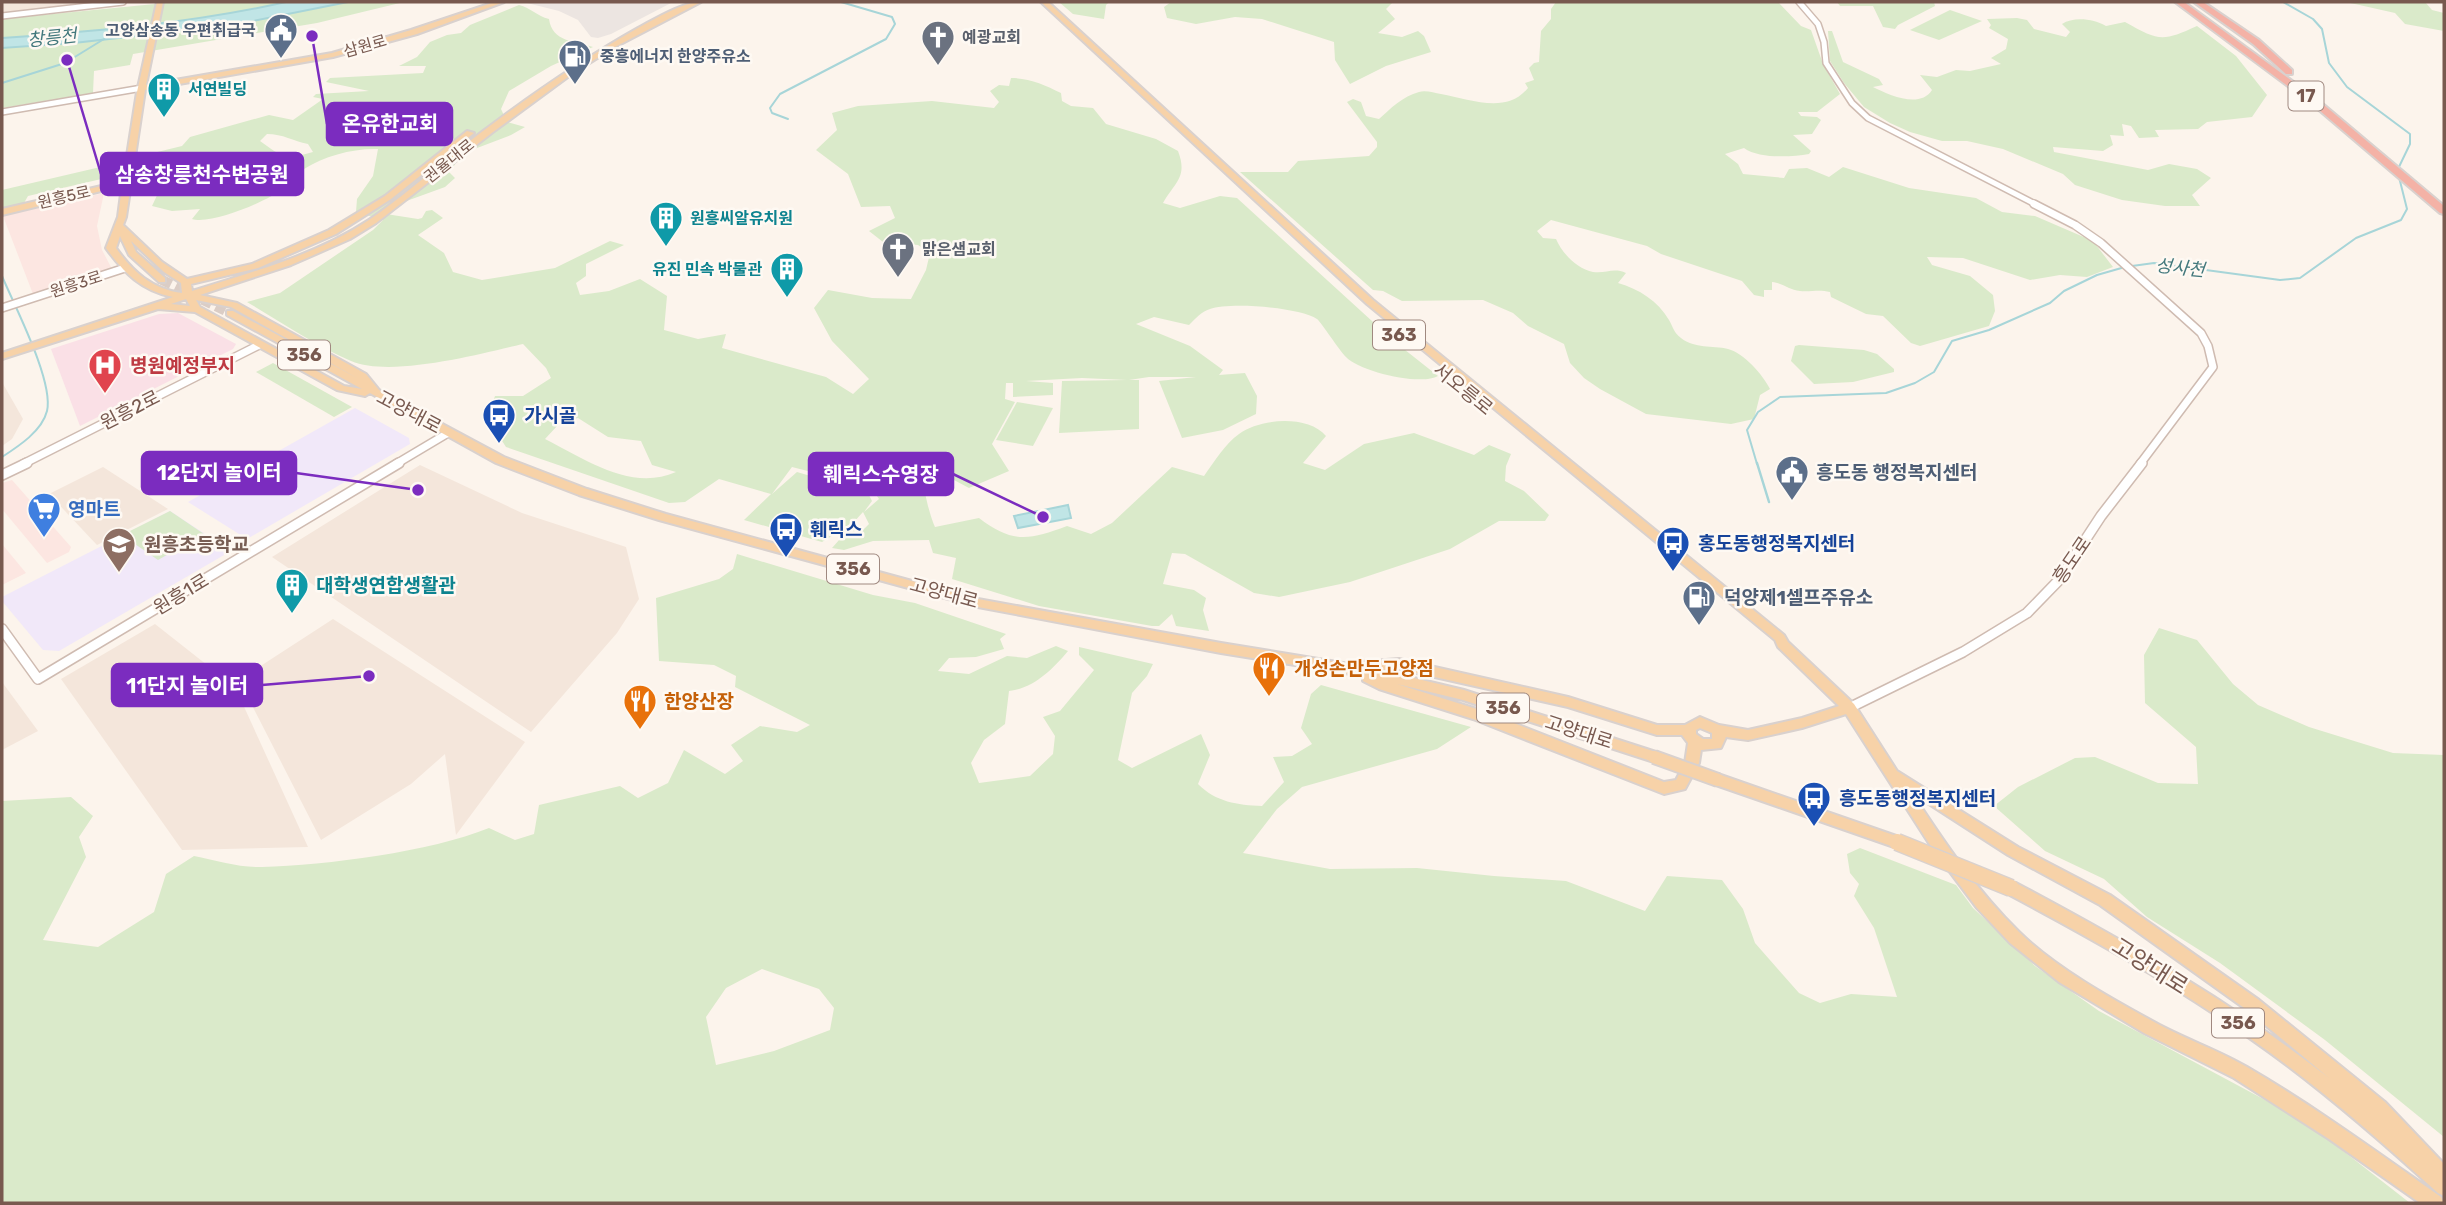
<svg xmlns="http://www.w3.org/2000/svg" width="2446" height="1205" viewBox="0 0 2446 1205" font-family="Rubik,'Noto Sans KR',sans-serif">
<style>
.residential{fill:#f4e6db}
.commercial{fill:#fce6e1}
.industrial{fill:#ece5e1}
.education{fill:#f1e8f9}
.medical{fill:#fae0e6}
.green{fill:#daeaca;fill-rule:evenodd}
.water{fill:#c0e5e6;stroke:#a7d5d8;stroke-width:2}
.lines{fill:none;stroke-linecap:round;stroke-linejoin:round}
.stream-far1{stroke:#a7d5d8;stroke-width:2}
.stream{stroke:#a7d5d8;stroke-width:2.5}
.major-tunnel{stroke:#dbcdc5;stroke-width:10;stroke-dasharray:10 5;stroke-linecap:butt}
.minor-far2-casing{stroke:#cfbbb1;stroke-width:8}
.minor-far1-casing{stroke:#cfbbb1;stroke-width:10}
.minor-casing{stroke:#cfbbb1;stroke-width:12}
.major-casing{stroke:#d9d1ce;stroke-width:4}
.highway-casing{stroke:#d9d1ce;stroke-width:4}
.minor-far2{stroke:#fff;stroke-width:5}
.minor-far1{stroke:#fff;stroke-width:7}
.minor{stroke:#fff;stroke-width:9}
.major{fill:#f7d2a8;fill-rule:evenodd}
.highway{fill:#f4b2a6;fill-rule:evenodd}
.major-bridge-far1-casing{stroke:#d9d1ce;stroke-width:16;stroke-linecap:butt}
.major-bridge-casing{stroke:#d9d1ce;stroke-width:19;stroke-linecap:butt}
.major-bridge-far1{stroke:#f7d2a8;stroke-width:12}
.major-bridge{stroke:#f7d2a8;stroke-width:16}
.labels{text-anchor:middle;dominant-baseline:central;stroke-width:5;stroke-linejoin:round;paint-order:stroke}
.far-service-label{font-size:16px;font-weight:bold;fill:#4e5e75;stroke:#fef9f3;text-anchor:end}
.far-worship-label{font-size:16px;font-weight:bold;fill:#5b616d;stroke:#fef9f3;text-anchor:start}
.far-street-label{font-size:16px;fill:#78594f;stroke:#fef9f3}
.far-culture-label{font-size:16px;font-weight:bold;fill:#0d838f;stroke:#fef9f3;text-anchor:start}
.far-water-label{font-size:18px;font-style:italic;fill:#42787c;stroke:#fef9f3}
.shield{fill:#fef9f3;stroke:#a08980;stroke-width:2}
.shield-label{font-size:18px;font-weight:bold;fill:#78594f}
.health-label{font-size:19px;font-weight:bold;fill:#be3a42;stroke:#fef9f3;text-anchor:start}
.street-label{font-size:19px;fill:#78594f;stroke:#fef9f3}
.transit-label{font-size:19px;font-weight:bold;fill:#164399;stroke:#fef9f3;text-anchor:start}
.service-label{font-size:19px;font-weight:bold;fill:#4e5e75;stroke:#fef9f3;text-anchor:start}
.shop-label{font-size:19px;font-weight:bold;fill:#366cbe;stroke:#fef9f3;text-anchor:start}
.education-label{font-size:19px;font-weight:bold;fill:#785e54;stroke:#fef9f3;text-anchor:start}
.culture-label{font-size:19px;font-weight:bold;fill:#0d838f;stroke:#fef9f3;text-anchor:start}
.food-label{font-size:19px;font-weight:bold;fill:#c56008;stroke:#fef9f3;text-anchor:start}
.near-street-label{font-size:23px;fill:#78594f;stroke:#fef9f3}
.leader{fill:none;stroke:#7b2cbf;stroke-width:2.5}
.callout-dot{fill:#7b2cbf;stroke:#fef9f3;stroke-width:2.5}
.callout{fill:#7b2cbf;stroke:#7b2cbf;stroke-width:2.5}
.callout-label{font-size:21px;text-anchor:middle;font-weight:bold;fill:#fff}
</style>
<rect width="100%" height="100%" fill="#fcf4ec"/>
<!-- residential -->
<g class="residential">
<path d="M2 2H90L2 13Z"/>
<path d="M2 382 23 419 12 439 2 446Z"/>
<path d="M420 465 522 513 626 547 639 599 617 633 531 732 272 557Z"/>
<path d="M103 467 168 509 97 545 49 494Z"/>
<path d="M333 619 525 742 456 835 445 754 411 784 321 840 239 680Z"/>
<path d="M155 624 235 687 308 847 182 850 61 679Z"/>
<path d="M2 682 38 731 2 750Z"/>
</g>
<!-- commercial -->
<g class="commercial">
<path d="M104 193 97 226 102 250 112 269 33 294 3 216Z"/>
<path d="M12 480 71 547 69 552 47 563 2 509V483Z"/>
<path d="M2 544 26 573 2 585Z"/>
</g>
<!-- industrial -->
<path class="industrial" d="M523 2H673L611 34 598 38 591 37 578 20 559 11Z"/>
<!-- education -->
<g class="education">
<path d="M355 408 409 438 410 444 247 539 188 502Z"/>
<path d="M170 511 231 551 59 651 43 650 2 601V597Z"/>
</g>
<!-- medical -->
<path class="medical" d="M178 313 236 344 233 349 80 426 51 349 159 314Z"/>
<!-- green -->
<g class="green">
<path d="M175 2H404L317 23 133 54 130 65 94 71 93 93 2 108V19Z"/>
<path d="M1059 2H1109L1106 5 1104 19 1073 14Z"/>
<path d="M1171 2H1393L1386 9 1395 19 1378 33 1402 37 1418 31 1424 36 1431 52 1386 66 1350 84 1335 60 1334 42 1262 19 1235 17 1196 24 1167 18 1164 7Z"/>
<path d="M1556 2H1778L1801 26 1811 30 1823 64 1840 94 1817 112H1798L1801 116 1817 117 1821 120 1812 134 1793 135 1811 151 1809 154C1791 157 1759 159 1744 148L1725 154 1738 164 1743 174 1784 178 1789 169 1807 168 1829 177 1843 167 1909 188 1976 198 2002 212 2035 216 2093 241 2113 267 2087 277 2060 275 2030 280 1963 258 1927 257 1932 265 1970 276 1993 295 1995 311 1989 326 1920 346 1911 343 1883 316 1866 314 1831 297 1830 292C1819 289 1811 292 1800 291 1789 290 1783 283 1772 282V290H1764V297L1754 295 1742 281 1661 254 1647 246 1551 220 1537 231 1543 238 1556 239C1562 253 1577 269 1593 272 1606 274 1613 267 1626 273L1618 283C1639 289 1658 301 1669 320 1673 327 1674 333 1681 338 1695 349 1712 345 1728 349 1744 353 1763 375 1770 389L1760 395 1754 419 1731 424 1646 414 1600 389 1584 378 1570 363 1564 344 1528 326 1513 313 1483 300 1402 301 1383 291 1373 290 1240 172H1288L1298 161 1369 156 1377 147V142L1347 102 1353 99 1361 102 1366 116 1379 119C1390 109 1403 96 1419 92 1426 90 1434 93 1441 94 1470 99 1506 115 1528 88L1525 83 1534 80 1529 68 1534 63 1539 62 1541 31 1551 19V9Z"/>
<path d="M1837 2H1934L1935 6 1898 25 1895 29 1883 27 1873 6H1840Z"/>
<path d="M2346 2H2425L2432 10 2444 13V31L2405 24 2395 13Z"/>
<path d="M519 5C531 8 537 16 549 19 552 42 575 41 593 47L551 66 509 91 501 109 507 122 525 127 511 135 456 156 455 165 446 169 455 178 445 187 390 207 386 214 418 219 422 218 426 211 432 210 443 218 418 235 444 253 453 272 482 280 555 268 610 241 624 245 586 264V276L576 283 580 295 609 291 640 279 667 296 664 330 698 339 726 334 722 348 826 377 853 394 869 379 832 341 814 308 828 290 872 298 911 299 926 270 930 253 918 245 883 242 869 231 895 218 890 206 861 207 848 174 816 150 837 130 832 113 858 106 932 101 994 108 999 102 990 91 999 85 1009 86 1011 78C1029 78 1045 85 1061 93L1062 101 1071 106 1093 108 1106 124 1156 139 1178 151C1188 177 1175 182 1163 203L1180 208 1220 196 1237 198 1395 342 1438 376C1421 386 1360 372 1346 357 1339 350 1321 322 1317 319 1300 307 1229 302 1210 309 1201 312 1196 318 1189 325L1154 317 1136 324 1190 346 1223 370 1219 375 1245 373 1257 396 1256 414 1223 430 1182 438 1159 381 1196 377H1149L1129 380H1139V429L1059 433 1062 381 1127 380 1082 378 1026 381 1053 383V395L1013 397V383H1006L1005 399 1015 402 992 444 1009 471 969 488 939 472H924C921 483 930 516 935 527L979 518C1013 544 1029 540 1067 526L1091 534 1112 523 1172 467 1204 476C1214 462 1225 444 1239 434 1261 418 1308 415 1326 436L1303 463 1325 470 1364 444 1414 433 1474 455 1489 445 1511 454 1506 466 1505 481 1524 491 1549 515 1545 521H1499L1450 549 1350 582 1279 597 1254 593 1185 554 1172 553 1163 584 1194 590 1206 598 1203 610 1209 631 1176 626 1172 614 1159 626H1152L1039 606 952 579 956 558 933 553 929 540 873 541 844 550 832 548 847 531 864 529 869 524 863 512 853 523 822 542 744 520 771 494 719 479 685 502 669 503 506 447 487 418 495 396H523L551 378 546 368 523 344C480 354 391 378 351 361 315 345 281 322 247 302L280 293 373 230 383 220 356 212 357 199 373 176 378 149C354 148 324 156 304 169 296 174 291 182 284 188 268 201 212 225 192 219L200 209 172 211 152 206 160 189C189 178 233 180 256 164L208 162 175 168 146 178 144 168 149 154 182 146 190 137 269 115 293 120 323 99 313 97 316 94 369 91 326 82 330 78 423 73 426 66H399L417 57 430 42 447 35 461 33 470 25ZM267 134C283 134 293 141 308 144L313 152C284 160 284 158 260 141ZM578 418 608 437 641 441 652 465 676 472C631 492 585 459 545 439L558 425ZM792 467 843 480 850 474 877 482 872 489 879 499 864 512 872 501 868 493 797 472 772 494Z"/>
<path d="M1950 10 1982 21 1939 40 1910 30Z"/>
<path d="M2017 18 2027 20 2034 29 2066 37 2070 32 2062 24C2074 16 2094 19 2106 26L2125 22C2159 41 2162 42 2197 26L2236 56 2267 95 2252 117 2207 122 2198 129 2155 130 2159 137 2139 138 2131 126 2122 124 2124 136 2110 135 2113 145 2103 151 2053 147 2054 152 2148 170 2169 164 2197 169 2211 178 2192 195 2200 206H2165L2122 200 2075 185 2063 174 2003 149 1967 141H1942L1910 132 1890 123 1864 107 1844 83 1830 61 1828 31H1832L1843 62 1879 79 1883 85 1873 87C1889 95 1920 109 1932 90L1920 75 1937 77 1956 70 1970 71 2001 64 1991 58 2006 49 2008 39 1989 28 1991 25 1987 19Z"/>
<path d="M109 165 110 177 28 196 24 203 2 208V190Z"/>
<path d="M1799 345 1864 350 1877 354 1894 369V372L1853 382 1814 384 1791 361 1795 346Z"/>
<path d="M273 363 352 407 334 417 256 372Z"/>
<path d="M1017 402 1053 408 1033 446 996 440Z"/>
<path d="M170 511 204 534 158 560 122 535Z"/>
<path d="M737 554 873 595 915 603 1006 634 1000 639 1004 649 976 657 949 658 938 671 969 674 1007 656 1027 658 1056 646 1068 651C1052 670 1034 688 1009 691L1005 724 984 740 971 763 979 783 1030 776 1053 754 1055 736 1043 717 1060 711 1094 670 1079 655V647L1153 664 1147 676 1132 693 1118 760 1132 768 1201 734 1210 755 1198 784C1216 802 1237 805 1262 806L1284 782 1273 757 1292 756 1312 744 1301 728 1311 694 1321 685 1471 727 1437 749 1302 787 1277 809 1243 853 1330 869 1417 868 1494 876 1566 881 1645 911 1667 876 1722 880 1743 909 1755 943 1799 993 1820 1003 1851 994 1897 997 1874 928 1854 896 1859 884 1850 873 1847 854 1860 848 1956 885 1973 908 2035 966 2099 1011 2306 1122 2410 1203H2V801L71 797 93 816 79 837 86 857 43 940 98 947 154 912 166 874 194 856C215 860 240 868 262 867 327 865 430 852 489 828L515 840 534 834 539 805 620 786 638 798 668 783 684 750 725 774 743 761 731 745 760 726 797 732 810 725 735 687 736 676 714 665 659 661 656 598 719 579 733 569ZM762 969 819 989 834 1008 830 1030 774 1051 716 1065 706 1017 726 988Z"/>
<path d="M2159 628 2197 640 2233 684 2258 705 2309 727 2393 753 2444 755V1137L2325 1040 2220 963 2147 917 2104 879 2045 851 1994 806 2018 787 2075 758 2095 757 2158 783 2198 784 2196 747 2145 703 2144 655Z"/>
</g>
<!-- water -->
<g class="water">
<path d="M286 2H348L233 25 74 43 2 48V38C98 31 192 23 286 2Z"/>
<path d="M1068 505 1071 518 1018 528 1014 516Z"/>
</g>
<g class="lines">
<!-- stream-far1 -->
<g class="stream-far1">
<path d="M2283 2 2313 19 2322 29 2329 63 2347 87 2410 134V144L2397 171"/>
<path d="M2 83 65 63 104 39"/>
<path d="M788 119 772 113 770 108 780 94 886 39 895 24 892 17 841 2"/>
<path d="M2132 266 2154 263 2280 280 2300 278 2356 238 2401 220 2407 209 2399 177"/>
<path d="M2 276C14 305 54 381 47 411 42 431 19 446 2 457"/>
<path d="M1757 464 1747 430 1758 412 1780 397 1886 393 1915 383 1934 372 1952 341 1989 330 2050 303 2064 291 2097 275 2125 267"/>
</g>
<!-- stream -->
<path class="stream" d="M1757 463 1769 502"/>
<!-- major-tunnel -->
<path class="major-tunnel" d="M162 280 230 313"/>
<defs>
<g id="minor-far2">
<path d="M1799 2 1818 24 1824 42 1826 63 1852 103 1868 118 2037 205"/>
<path d="M2 16 123 2"/>
<path d="M2 112 142 88"/>
</g>
<g id="minor-far1">
<path d="M2034 204 2075 225 2101 243 2201 333 2208 346 2213 367 2140 464"/>
<path d="M2 308 125 268"/>
<path d="M23 464 259 345"/>
<path d="M396 464 448 433"/>
</g>
<g id="minor">
<path d="M2 475 27 463"/>
<path d="M2 629 38 679 399 463"/>
<path d="M1849 708 1963 652 2027 613 2059 580 2101 516 2142 463"/>
</g>
<g id="major">
<path d="M157 2H163L146 85 332 53 411 30 495 2H504L417 34 333 57 145 90 126 217 123 225 162 262 187 279 252 264 329 230 385 196 467 131 474 133 391 199 336 234 258 268 191 284 192 291C252 272 316 255 369 220 400 199 428 174 457 151 515 106 574 64 638 28 655 19 683 2 701 2L613 48 572 74 493 132 376 223 350 239 291 265 200 295 237 303 366 374 379 390 504 457 587 489 666 514 978 599 1221 643 1355 665 1360 662 1399 659 1568 697 1657 725H1685L1700 717 1719 725 1748 730 1802 718 1839 706 1778 647 1775 640 1367 304 1041 2H1048L1373 300 1784 635 1788 642 1854 704 1897 771 2018 847 2110 895 2259 1000 2385 1102 2444 1164V1196L2438 1193C2378 1138 2316 1084 2248 1037 2171 983 2089 937 2006 893L2004 888 2006 883 2011 882 2016 883C2125 941 2232 1002 2329 1078L2247 1010 2100 905 2008 855 1912 793C1944 842 1977 891 2019 932 2056 968 2110 998 2156 1023 2185 1039 2218 1050 2247 1067 2314 1106 2377 1152 2441 1197L2444 1203H2420L2329 1139 2234 1078 2144 1033 2059 982 2010 943 1977 908 1932 848 1846 714 1802 728 1748 740 1726 737 1721 748 1701 750 1699 763 1685 789 1664 794 1473 719 1379 689 1363 681V676L1221 653 978 607 659 520 579 495 496 463 370 393 365 396 337 390 195 312 158 309 2 359V353L173 297C142 291 124 273 106 248L118 217 122 186 2 215V209L123 181 137 92ZM120 236 129 255 159 282H165V278L136 252 131 241 164 272 181 283 182 293C152 289 133 272 116 248ZM186 299 190 306 171 304ZM196 300 231 307 359 379 233 311H227V315L362 389 344 386 200 307ZM1399 669 1568 707 1657 735H1682L1688 743 1685 763 1676 780 1664 782 1483 711 1397 684 1463 700 1654 762 1659 761 1661 757 1659 753 1464 690 1380 670ZM1700 728 1712 733V739H1703L1696 734V730Z"/>
<path d="M1718 774 1902 838 1904 842 1902 846 1897 848 1713 784 1711 780 1713 776Z"/>
</g>
<g id="highway">
<path d="M2175 2H2184L2318 100 2444 206V214L2440 213 2312 104Z"/>
<path d="M2194 2H2203L2259 40 2292 70V74H2286L2253 44Z"/>
</g>
</defs>
<!-- minor-far2 casing -->
<use href="#minor-far2" class="minor-far2-casing"/>
<!-- minor-far1 casing -->
<use href="#minor-far1" class="minor-far1-casing"/>
<!-- minor casing -->
<use href="#minor" class="minor-casing"/>
<!-- major casing -->
<use href="#major" class="major-casing"/>
<!-- highway casing -->
<use href="#highway" class="highway-casing"/>
<!-- minor-far2 -->
<use href="#minor-far2" class="minor-far2"/>
<!-- minor-far1 -->
<use href="#minor-far1" class="minor-far1"/>
<!-- minor -->
<use href="#minor" class="minor"/>
<!-- major -->
<use href="#major" class="major"/>
<!-- highway -->
<use href="#highway" class="highway"/>
<defs>
<path id="major-bridge-far1" d="M1654 757 1718 780"/>
<path id="major-bridge" d="M1897 842 2011 888"/>
</defs>
<!-- major-bridge-far1 casing -->
<use href="#major-bridge-far1" class="major-bridge-far1-casing"/>
<!-- major-bridge casing -->
<use href="#major-bridge" class="major-bridge-casing"/>
<!-- major-bridge-far1 -->
<use href="#major-bridge-far1" class="major-bridge-far1"/>
<!-- major-bridge -->
<use href="#major-bridge" class="major-bridge"/>
</g>
<!-- icons -->
<defs>
<symbol id="civic-pin" viewBox="-11 -11 22 30"><path d="M0 17L-7.5 6A9.5 9.5 0 1 1 7.5 6Z" fill="#5c6f8a" stroke="#fef9f3"/><path d="M-.6-6.5H3V-4.5H.6V-3L4-1V1h2V6H-6V1h2V-1L-.6-3ZM-1.2 2.5V6h2.4V2.5Z" fill="#fff"/></symbol>
<symbol id="church-pin" viewBox="-11 -11 22 30"><path d="M0 17L-7.5 6A9.5 9.5 0 1 1 7.5 6Z" fill="#6b7280" stroke="#fef9f3"/><path d="M-1.2-6h2.4v3.5h3.3v2.4h-3.3V6h-2.4V-.1h-3.3v-2.4h3.3Z" fill="#fff"/></symbol>
<symbol id="fuel-pin" viewBox="-11 -11 22 30"><path d="M0 17L-7.5 6A9.5 9.5 0 1 1 7.5 6Z" fill="#5c6f8a" stroke="#fef9f3"/><path d="M-5.5-6h7V0h2V4h1.3V-2.5L3-4.5l.8-.8L6-3V5H2.5V1h-1V6h-7ZM-4.2-4.7v3.2H.2V-4.7Z" fill="#fff"/></symbol>
<symbol id="building-pin" viewBox="-11 -11 22 30"><path d="M0 17L-7.5 6A9.5 9.5 0 1 1 7.5 6Z" fill="#0f9aa8" stroke="#fef9f3"/><path d="M-4-6H4V6H1V3H-1V6H-4ZM-2.5-4.3h1.7v1.8h-1.7ZM.8-4.3h1.7v1.8H.8ZM-2.5-1h1.7V.8h-1.7ZM.8-1h1.7V.8H.8Z" fill="#fff"/></symbol>
<symbol id="hospital-pin" viewBox="-11 -11 22 30"><path d="M0 17L-7.5 6A9.5 9.5 0 1 1 7.5 6Z" fill="#e0444e" stroke="#fef9f3"/><path d="M-5-5h3v3.5h4V-5h3V5h-3V1.5h-4V5h-3Z" fill="#fff"/></symbol>
<symbol id="bus-pin" viewBox="-11 -11 22 30"><path d="M0 17L-7.5 6A9.5 9.5 0 1 1 7.5 6Z" fill="#1a4fb4" stroke="#fef9f3"/><path d="M-5-6H5V4H4V6H2V4H-2V6H-4V4H-5ZM-3.5-4V0h7V-4ZM-3.5 1.2v1.5H-2V1.2ZM2 1.2v1.5H3.5V1.2Z" fill="#fff"/></symbol>
<symbol id="supermarket-pin" viewBox="-11 -11 22 30"><path d="M0 17L-7.5 6A9.5 9.5 0 1 1 7.5 6Z" fill="#3f7fe0" stroke="#fef9f3"/><path d="M-6-5.5h2.5l.6 2H6L4.5 2H-2.5L-4.4-4H-6ZM-1.5 3.2a1.3 1.3 0 1 0 .1 0ZM3 3.2a1.3 1.3 0 1 0 .1 0Z" fill="#fff"/></symbol>
<symbol id="school-pin" viewBox="-11 -11 22 30"><path d="M0 17L-7.5 6A9.5 9.5 0 1 1 7.5 6Z" fill="#8d6e63" stroke="#fef9f3"/><path d="M0-5L7-2L0 1L-7-2ZM-4 1L0 2.5L4 1V4Q0 6-4 4Z" fill="#fff"/></symbol>
<symbol id="restaurant-pin" viewBox="-11 -11 22 30"><path d="M0 17L-7.5 6A9.5 9.5 0 1 1 7.5 6Z" fill="#e8710a" stroke="#fef9f3"/><path d="M-5-6h1v4h1v-4h1v4h1v-4h1v5L-1.5 .5V6h-2V.5L-5-1ZM5-6V6H3V1.5H1.5Q1.5-4 5-6Z" fill="#fff"/></symbol>
</defs>
<g fill-rule="evenodd">
<use href="#civic-pin" x="262" y="11" width="38" height="52"/>
<use href="#church-pin" x="919" y="18" width="38" height="52"/>
<use href="#fuel-pin" x="556" y="37" width="38" height="52"/>
<use href="#building-pin" x="145" y="70" width="38" height="52"/>
<use href="#building-pin" x="647" y="199" width="38" height="52"/>
<use href="#church-pin" x="879" y="230" width="38" height="52"/>
<use href="#building-pin" x="768" y="250" width="38" height="52"/>
<use href="#hospital-pin" x="86" y="346" width="38" height="52"/>
<use href="#bus-pin" x="480" y="396" width="38" height="52"/>
<use href="#civic-pin" x="1773" y="453" width="38" height="52"/>
<use href="#supermarket-pin" x="25" y="490" width="38" height="52"/>
<use href="#bus-pin" x="767" y="510" width="38" height="52"/>
<use href="#bus-pin" x="1654" y="524" width="38" height="52"/>
<use href="#school-pin" x="100" y="525" width="38" height="52"/>
<use href="#building-pin" x="273" y="566" width="38" height="52"/>
<use href="#fuel-pin" x="1680" y="578" width="38" height="52"/>
<use href="#restaurant-pin" x="1250" y="649" width="38" height="52"/>
<use href="#restaurant-pin" x="621" y="682" width="38" height="52"/>
<use href="#bus-pin" x="1795" y="779" width="38" height="52"/>
</g>
<g class="labels">
<!-- far-service labels -->
<g class="far-service-label">
<text x="256" y="30">고양삼송동 우편취급국</text>
<text x="600" y="56" text-anchor="start">중흥에너지 한양주유소</text>
</g>
<!-- far-worship labels -->
<g class="far-worship-label">
<text x="962" y="37">예광교회</text>
<text x="922" y="249">맑은샘교회</text>
</g>
<!-- far-street labels -->
<g class="far-street-label">
<text transform="translate(365 46) rotate(-16)">삼원로</text>
<text transform="translate(449 161) rotate(-39)">권율대로</text>
<text transform="translate(64 197) rotate(-13)">원흥5로</text>
<text transform="translate(76 284) rotate(-18)">원흥3로</text>
</g>
<!-- far-culture labels -->
<g class="far-culture-label">
<text x="188" y="89">서연빌딩</text>
<text x="690" y="218">원흥씨알유치원</text>
<text x="762" y="269" text-anchor="end">유진 민속 박물관</text>
</g>
<!-- far-water labels -->
<g class="far-water-label">
<text transform="translate(52 38) rotate(-6)">창릉천</text>
<text transform="translate(2180 268) rotate(6)">성사천</text>
</g>
<!-- shield labels -->
<g class="shield">
<rect x="2288.5" y="81.5" width="35" height="29" rx="5"/>
<rect x="1373" y="320.5" width="52" height="29" rx="5"/>
<rect x="278" y="340.5" width="52" height="29" rx="5"/>
<rect x="827" y="554.5" width="52" height="29" rx="5"/>
<rect x="1477" y="693.5" width="52" height="29" rx="5"/>
<rect x="2212" y="1008.5" width="52" height="29" rx="5"/>
</g>
<g class="shield-label">
<text x="2306" y="96">17</text>
<text x="1399" y="335">363</text>
<text x="304" y="355">356</text>
<text x="853" y="569">356</text>
<text x="1503" y="708">356</text>
<text x="2238" y="1023">356</text>
</g>
<!-- health labels -->
<g class="health-label">
<text x="130" y="365">병원예정부지</text>
</g>
<!-- street labels -->
<g class="street-label">
<text transform="translate(1463 389) rotate(39)">서오릉로</text>
<text transform="translate(130 410) rotate(-27)">원흥2로</text>
<text transform="translate(409 412) rotate(28)">고양대로</text>
<text transform="translate(2072 560) rotate(-56)">흥도로</text>
<text transform="translate(944 593) rotate(15)">고양대로</text>
<text transform="translate(181 594) rotate(-31)">원흥1로</text>
<text transform="translate(1579 732) rotate(18)">고양대로</text>
</g>
<!-- transit labels -->
<g class="transit-label">
<text x="524" y="415">가시골</text>
<text x="810" y="529">훼릭스</text>
<text x="1698" y="543">홍도동행정복지센터</text>
<text x="1839" y="798">흥도동행정복지센터</text>
</g>
<!-- service labels -->
<g class="service-label">
<text x="1816" y="472">흥도동 행정복지센터</text>
<text x="1724" y="597">덕양제1셀프주유소</text>
</g>
<!-- shop labels -->
<g class="shop-label">
<text x="68" y="509">영마트</text>
</g>
<!-- education labels -->
<g class="education-label">
<text x="144" y="544">원흥초등학교</text>
</g>
<!-- culture labels -->
<g class="culture-label">
<text x="316" y="585">대학생연합생활관</text>
</g>
<!-- food labels -->
<g class="food-label">
<text x="1294" y="668">개성손만두고양점</text>
<text x="664" y="701">한양산장</text>
</g>
<!-- near-street labels -->
<g class="near-street-label">
<text transform="translate(2150 966) rotate(32)">고양대로</text>
</g>
</g>
<!-- callouts -->
<path class="leader" d="M312 36L327 124M67 60L101 174M418 490L296 473M1043 517L953 474M369 676L262 685"/>
<g class="callout-dot">
<circle cx="312" cy="36" r="7"/>
<circle cx="67" cy="60" r="7"/>
<circle cx="418" cy="490" r="7"/>
<circle cx="1043" cy="517" r="7"/>
<circle cx="369" cy="676" r="7"/>
</g>
<g class="callout">
<rect x="327" y="103" width="125" height="42" rx="7"/>
<rect x="101" y="153" width="202" height="42" rx="7"/>
<rect x="142" y="452" width="154" height="42" rx="7"/>
<rect x="809" y="453" width="144" height="42" rx="7"/>
<rect x="112" y="664" width="150" height="42" rx="7"/>
</g>
<g class="callout-label">
<text x="390" y="131">온유한교회</text>
<text x="202" y="182">삼송창릉천수변공원</text>
<text x="219" y="480">12단지 놀이터</text>
<text x="881" y="482">훼릭스수영장</text>
<text x="187" y="693">11단지 놀이터</text>
</g>
<!-- border -->
<rect width="2446" height="1205" fill="none" stroke="#78594f" stroke-width="7"/>
</svg>
